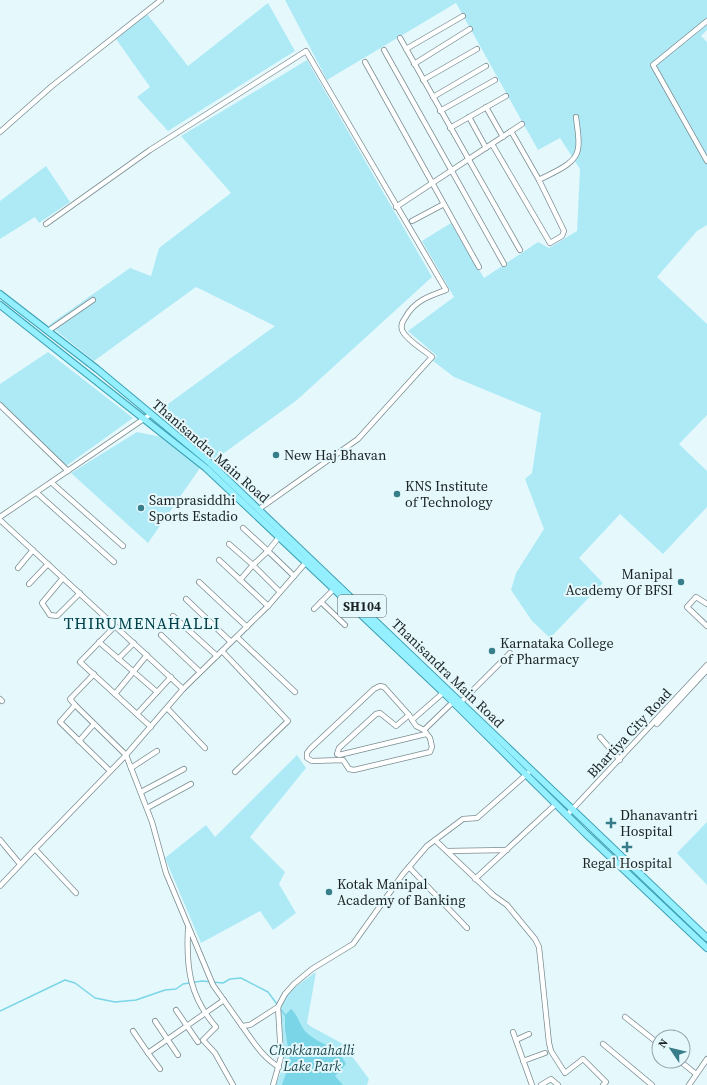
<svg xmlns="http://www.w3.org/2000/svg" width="707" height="1085" viewBox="0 0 707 1085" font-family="'Source Serif 4',serif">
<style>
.green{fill:#aeeaf6}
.water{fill:#7ad5e6}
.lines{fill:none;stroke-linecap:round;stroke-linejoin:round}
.stream{stroke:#7ad5e6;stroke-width:1.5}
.minor-casing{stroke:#7b8d91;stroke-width:6}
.major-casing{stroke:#3ca1b2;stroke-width:8}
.minor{stroke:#fff;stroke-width:4.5}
.major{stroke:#94efff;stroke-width:6}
.poi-dot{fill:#377d8a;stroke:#e5f9fd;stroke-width:1.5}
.labels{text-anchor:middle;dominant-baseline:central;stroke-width:4;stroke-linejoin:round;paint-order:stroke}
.shield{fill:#e5f9fd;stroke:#586365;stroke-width:1}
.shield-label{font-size:13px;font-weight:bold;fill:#1c2324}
.street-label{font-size:14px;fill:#1c2324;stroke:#e5f9fd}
.poi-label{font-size:14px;fill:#1c2324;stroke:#e5f9fd;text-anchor:start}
.park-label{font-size:14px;font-style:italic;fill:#19444b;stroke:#e5f9fd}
.quarter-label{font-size:16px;letter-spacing:1px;fill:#00414a;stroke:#e5f9fd}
</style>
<rect width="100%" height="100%" fill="#e5f9fd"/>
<!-- green -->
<g class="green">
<path d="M285 0H707V30L701 36 707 42V225L697 231 657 277 707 324V415L679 444 707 471V507L663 554 620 514 579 558 603 583 550 638 532 621 511 590 516 573 544 529 525 479 532 473 541 413 454 377 433 361 437 356 408 331 454 297 422 241 451 223 484 278 538 242 549 248 577 231 580 169 560 138 538 150 456 3 327 80Z"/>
<path d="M268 3 295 51 168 131 137 97 150 87 116 39 147 14 188 66Z"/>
<path d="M307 60 432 277 297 400 213 461 157 412 275 326 196 287 94 361 49 325 130 268 151 276 159 248 231 193 181 136Z"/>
<path d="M46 166 70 202 39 223 35 217 0 239V201Z"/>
<path d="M48 352 133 418 66 466 0 402V384Z"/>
<path d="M137 432 162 437 200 468 148 543 71 473Z"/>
<path d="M297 755 306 768 250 837 285 872 279 884 296 913 273 930 260 911 201 943 165 858 206 825 215 837Z"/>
<path d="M707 822V885L677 853Z"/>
<path d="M316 972 307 1023 310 1026 343 1044 369 1079 367 1085H276C278 1078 283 1069 284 1061 285 1054 281 1044 280 1037 274 1000 289 991 316 972Z"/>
</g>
<!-- water -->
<path class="water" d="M291 1009C299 1016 300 1027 307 1033 320 1045 338 1046 346 1064L335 1076 343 1085H282L290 1061 285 1029V1015Z"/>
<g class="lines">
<!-- stream -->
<path class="stream" d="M0 1011 65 980 75 983 95 998 115 1002 136 1000 165 990 176 989 183 984 202 981 223 983 230 979 241 978 268 992 285 1015"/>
<defs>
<g id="minor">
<path d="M707 21 653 65 707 161"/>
<path d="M400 38 520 250"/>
<path d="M406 49 463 16"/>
<path d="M384 50 504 264"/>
<path d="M365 62 479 267"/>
<path d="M414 64 470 29"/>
<path d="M423 80 477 49"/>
<path d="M433 97 486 66"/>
<path d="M486 107 503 137"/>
<path d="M440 111 495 80"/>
<path d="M469 117 486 148"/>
<path d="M450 128 506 96"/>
<path d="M0 132 52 86 161 0"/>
<path d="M492 144 550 243 562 236 564 231 539 180 511 131"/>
<path d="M539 180C551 173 576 165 578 149 580 140 577 127 576 117"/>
<path d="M396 207 522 124"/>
<path d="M412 221 444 204"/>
<path d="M46 224 150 150 306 51 446 290C429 296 414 301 405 318 402 322 400 327 403 332 409 342 424 350 432 357L358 439 259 509"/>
<path d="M48 331 93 300"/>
<path d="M0 405 68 471"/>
<path d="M52 483 123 546"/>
<path d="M37 493 114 562"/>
<path d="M0 517 151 414"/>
<path d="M0 520 183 689 126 755 35 849 76 893"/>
<path d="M243 528 268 551 279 537"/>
<path d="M229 544 253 565 240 580"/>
<path d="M219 560 268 606"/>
<path d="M18 568 33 550"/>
<path d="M63 578 42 603 50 615 57 616 80 593"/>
<path d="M199 582 247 627"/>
<path d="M29 584 48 564"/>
<path d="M334 589 321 602 345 625"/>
<path d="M280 592 253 565 268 551 294 576"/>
<path d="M186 599 231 642"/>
<path d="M707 604 696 597 687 607 707 626"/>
<path d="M314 609 321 602"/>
<path d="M173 616 217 656"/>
<path d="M115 626 80 662 115 694 147 655"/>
<path d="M161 635 200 672"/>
<path d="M237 637 295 692"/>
<path d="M99 642 157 692"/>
<path d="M222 651 288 721 235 772"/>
<path d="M118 659 134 643"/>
<path d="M380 686 384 687 409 715 416 726 424 730 430 738 432 747 430 752 354 770 349 769 343 760 312 761 307 758V753L310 749 374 689Z"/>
<path d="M183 689 268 606 308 560"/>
<path d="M115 694 151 727"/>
<path d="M0 699 2 701"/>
<path d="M462 701 510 653"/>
<path d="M75 705 70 699 94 674"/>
<path d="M167 708 205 748"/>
<path d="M137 714 171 677"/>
<path d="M409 715 396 726 380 713 376 714 339 748 337 754 339 755 426 734"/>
<path d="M412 720 443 693"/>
<path d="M657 724 707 670"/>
<path d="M424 730 453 702"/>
<path d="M600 737 620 760"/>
<path d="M79 741 94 724"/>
<path d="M131 768 157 751"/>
<path d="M110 771 60 722 75 705 126 755 152 822 166 873 213 985 242 1026 250 1025 278 1007"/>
<path d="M141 792 184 769"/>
<path d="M147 808 191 784"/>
<path d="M567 815 707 665"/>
<path d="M0 840 20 864"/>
<path d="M435 840 493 895 507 905 535 939 539 947 549 1043 551 1051 565 1073 583 1059 606 1082 603 1085"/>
<path d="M447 851 507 850"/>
<path d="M409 867 467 928"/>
<path d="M475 879 556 804"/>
<path d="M0 886 35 849"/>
<path d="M188 929C186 969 190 997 216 1027L203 1040 215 1053 233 1085"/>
<path d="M176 1010 198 1042"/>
<path d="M625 1017 659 1044"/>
<path d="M155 1021 178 1055"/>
<path d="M242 1026C253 1041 262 1057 279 1067"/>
<path d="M133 1031 148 1053 224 1000"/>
<path d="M513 1032 532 1085"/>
<path d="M516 1040 529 1034"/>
<path d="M603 1044 652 1085"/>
<path d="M148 1053 160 1069"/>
<path d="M523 1061 545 1053"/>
<path d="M680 1061 696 1074"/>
<path d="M273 1085 281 1057 278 1007 285 994 294 984 312 969 353 944 403 874 427 846 463 819 477 818 528 773"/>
<path d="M541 1085 551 1079 558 1085"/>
<path d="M689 1085 707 1059"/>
</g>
<g id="major">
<path d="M0 294 97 369 210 463 707 938"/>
<path d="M0 305 206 468 446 695 585 833 707 948"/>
</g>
</defs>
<!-- minor casing -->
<use href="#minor" class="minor-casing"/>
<!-- major casing -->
<use href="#major" class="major-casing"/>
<!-- minor -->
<use href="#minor" class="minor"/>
<!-- major -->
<use href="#major" class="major"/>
</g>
<!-- markers -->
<g class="poi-dot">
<circle cx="276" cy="455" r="4"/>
<circle cx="397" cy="494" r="4"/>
<circle cx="141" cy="508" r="4"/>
<circle cx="681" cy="582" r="4"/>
<circle cx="492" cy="651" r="4"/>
<path d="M609 817h4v4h4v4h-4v4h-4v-4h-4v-4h4z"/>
<path d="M625 841h4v4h4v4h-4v4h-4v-4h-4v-4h4z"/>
<circle cx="329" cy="892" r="4"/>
</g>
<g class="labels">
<!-- shield labels -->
<rect class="shield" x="338" y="595" width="48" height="22" rx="3"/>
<g class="shield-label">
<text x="362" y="606">SH104</text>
</g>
<!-- street labels -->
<g class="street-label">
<text transform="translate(211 451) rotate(41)">Thanisandra Main Road</text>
<text transform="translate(448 673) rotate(44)">Thanisandra Main Road</text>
<text transform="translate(629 733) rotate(-47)">Bhartiya City Road</text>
</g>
<!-- poi labels -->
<g class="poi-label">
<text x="284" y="455">New Haj Bhavan</text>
<text x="405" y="486">KNS Institute<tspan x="405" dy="16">of Technology</tspan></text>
<text x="149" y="500">Samprasiddhi<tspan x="149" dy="16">Sports Estadio</tspan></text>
<text x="673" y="574" text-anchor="end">Manipal<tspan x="673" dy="16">Academy Of BFSI</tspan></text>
<text x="500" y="643">Karnataka College<tspan x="500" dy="16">of Pharmacy</tspan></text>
<text x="620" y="815">Dhanavantri<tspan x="620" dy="16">Hospital</tspan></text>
<text x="627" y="863" text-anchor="middle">Regal Hospital</text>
<text x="337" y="884">Kotak Manipal<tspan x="337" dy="16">Academy of Banking</tspan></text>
</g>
<!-- park labels -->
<g class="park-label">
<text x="312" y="1050">Chokkanahalli<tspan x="312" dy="16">Lake Park</tspan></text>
</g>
<!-- quarter labels -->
<g class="quarter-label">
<text x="142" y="623">THIRUMENAHALLI</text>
</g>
</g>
<!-- north arrow -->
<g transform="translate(671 1049) rotate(305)"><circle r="19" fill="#e5f9fd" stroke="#95a3a6"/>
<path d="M0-3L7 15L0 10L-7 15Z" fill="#377d8a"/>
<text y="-6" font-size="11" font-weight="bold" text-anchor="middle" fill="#1c2324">N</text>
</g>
</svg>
